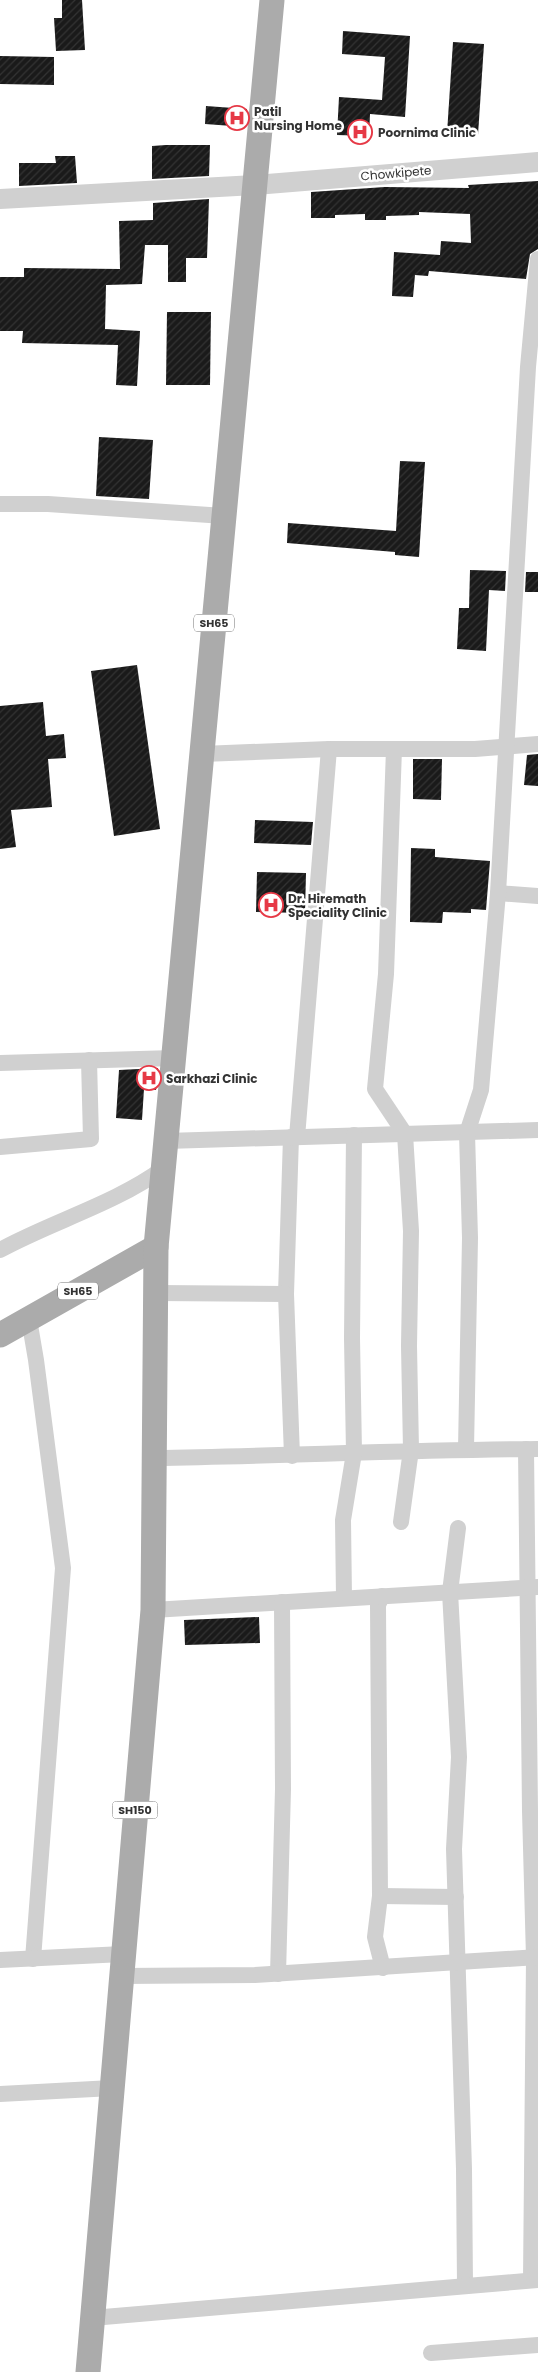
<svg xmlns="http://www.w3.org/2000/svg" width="538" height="2372" viewBox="0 0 538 2372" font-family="Poppins,sans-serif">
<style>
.building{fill:url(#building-hatch)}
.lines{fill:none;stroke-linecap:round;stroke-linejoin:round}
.minor{stroke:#d0d0d0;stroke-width:16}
.tertiary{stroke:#d0d0d0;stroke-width:20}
.primary{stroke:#ababab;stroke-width:25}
.labels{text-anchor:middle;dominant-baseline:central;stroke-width:5;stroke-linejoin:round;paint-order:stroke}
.shield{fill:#fff;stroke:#707070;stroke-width:1}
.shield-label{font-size:11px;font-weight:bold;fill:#333}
.poi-label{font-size:12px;font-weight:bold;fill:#333;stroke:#fff;text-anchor:start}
.street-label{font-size:12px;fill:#333;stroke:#fff}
</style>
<defs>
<pattern id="building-hatch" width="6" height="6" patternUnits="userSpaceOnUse" patternTransform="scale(1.25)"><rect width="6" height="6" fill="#1a1a1a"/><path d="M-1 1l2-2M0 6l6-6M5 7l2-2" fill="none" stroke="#333"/></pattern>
</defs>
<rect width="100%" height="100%" fill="#fff"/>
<!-- building -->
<g class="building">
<path d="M62 0H82L85 50 56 51 54 18H62Z"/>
<path d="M343 31 410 36 405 117 370 114 369 136 337 135 339 97 382 100 385 57 342 54Z"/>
<path d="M453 42 484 44 478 135 447 133Z"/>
<path d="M0 56 54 57V85L0 84Z"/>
<path d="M206 106 247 109 246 127 205 124Z"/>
<path d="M166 145H210L209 176 152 179V146Z"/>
<path d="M55 156H75L77 183 19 186V163H56Z"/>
<path d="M538 181V249L530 254 526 279 429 271 428 276 415 275 413 297 392 296 394 252 440 255 441 241 471 243 470 214 419 212V215L386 216V220H365V214L335 215V218H311V192L385 187 469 188 468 185Z"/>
<path d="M209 199 207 258H186V282H168V245H145L142 284 106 285 105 329 140 331 137 386 116 385 118 345 22 343 23 331H0V277H24V268L120 269 119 221 153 220V203Z"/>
<path d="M167 312H211L210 385H166Z"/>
<path d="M99 437 153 440 149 499 96 496Z"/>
<path d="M400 461 425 462 419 557 395 555V552L287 543 288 523 396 531Z"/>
<path d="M470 570 506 571 505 591 489 590 486 651 457 649 459 608H469Z"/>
<path d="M526 572H538V592H525Z"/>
<path d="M137 665 160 829 114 836 91 671Z"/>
<path d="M43 702 46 736 64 734 66 758 48 759 52 807 11 810 16 847 0 849V706Z"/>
<path d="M538 754V786L524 785 527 755Z"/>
<path d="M413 759H442L441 800 413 799Z"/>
<path d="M255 820 313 822 311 845 254 843Z"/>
<path d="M411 848 435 849V857L490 861 486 910 471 909V913L443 912 442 923 410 922Z"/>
<path d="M257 872 306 873 305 913 256 912Z"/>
<path d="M158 1068 156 1090 144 1089 142 1120 116 1118 119 1070Z"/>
<path d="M259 1617 260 1643 185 1645 184 1620Z"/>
</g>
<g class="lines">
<!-- minor -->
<g class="minor">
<path d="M0 504H48L224 516"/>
<path d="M394 749 386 974 375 1089 405 1134 411 1231 409 1346 411 1450 401 1522"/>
<path d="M202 754 329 749H475L538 744"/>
<path d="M498 893 538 896"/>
<path d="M0 1063 174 1058"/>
<path d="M291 1137 286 1294 292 1456"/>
<path d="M297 1137 329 749"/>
<path d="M166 1141 538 1130"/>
<path d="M0 1147 91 1139 89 1060"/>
<path d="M0 1250C53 1221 115 1204 164 1168"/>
<path d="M156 1293 286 1294"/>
<path d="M29 1319 36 1360 63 1568 33 1959"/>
<path d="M466 1449 470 1238 467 1133 481 1090 498 893 528 367 538 259"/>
<path d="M526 1449 530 1811 534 1958 531 2280"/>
<path d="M154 1458C282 1456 410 1450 538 1449"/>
<path d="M458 1528 450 1592 459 1757 454 1849 464 2169 465 2286"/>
<path d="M382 1596 378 1605 380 1896 375 1937 383 1968"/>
<path d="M344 1598 343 1520 354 1453 352 1338 354 1135"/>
<path d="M153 1610 538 1587"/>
<path d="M380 1896 456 1897"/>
<path d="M0 1960 123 1954"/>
<path d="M278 1974 283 1789 282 1602"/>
<path d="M121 1976 255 1975 538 1957"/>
<path d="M0 2094 112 2088"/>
<path d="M92 2318 538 2280"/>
<path d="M431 2353 538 2345"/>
</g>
<!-- tertiary -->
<path class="tertiary" d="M0 199 255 185 538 162"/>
<!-- primary -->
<g class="primary">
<path d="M0 1335 156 1247"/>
<path d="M88 2372 153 1610 156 1247 272 0"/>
</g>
</g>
<!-- icons -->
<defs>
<symbol id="hospital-ring" viewBox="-11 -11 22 22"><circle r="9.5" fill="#fff" stroke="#e63946" stroke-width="1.5"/><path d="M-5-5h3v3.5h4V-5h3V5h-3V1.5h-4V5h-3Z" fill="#e63946"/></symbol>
</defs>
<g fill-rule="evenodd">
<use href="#hospital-ring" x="223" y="104" width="28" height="28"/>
<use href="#hospital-ring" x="346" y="118" width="28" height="28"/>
<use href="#hospital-ring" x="257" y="891" width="28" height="28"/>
<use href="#hospital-ring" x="135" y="1064" width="28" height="28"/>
</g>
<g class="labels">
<!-- shield labels -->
<g class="shield">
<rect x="194" y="614.5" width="40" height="17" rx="4"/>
<rect x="58" y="1282.5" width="40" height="17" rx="4"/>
<rect x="112.5" y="1801.5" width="45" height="17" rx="4"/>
</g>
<g class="shield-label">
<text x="214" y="623">SH65</text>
<text x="78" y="1291">SH65</text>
<text x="135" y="1810">SH150</text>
</g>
<!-- poi labels -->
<g class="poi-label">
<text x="254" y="111">Patil<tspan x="254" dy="14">Nursing Home</tspan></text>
<text x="378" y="132">Poornima Clinic</text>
<text x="288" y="898">Dr. Hiremath<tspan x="288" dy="14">Speciality Clinic</tspan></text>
<text x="166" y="1078">Sarkhazi Clinic</text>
</g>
<!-- street labels -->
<g class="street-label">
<text transform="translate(396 173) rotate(-5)">Chowkipete</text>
</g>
</g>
</svg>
